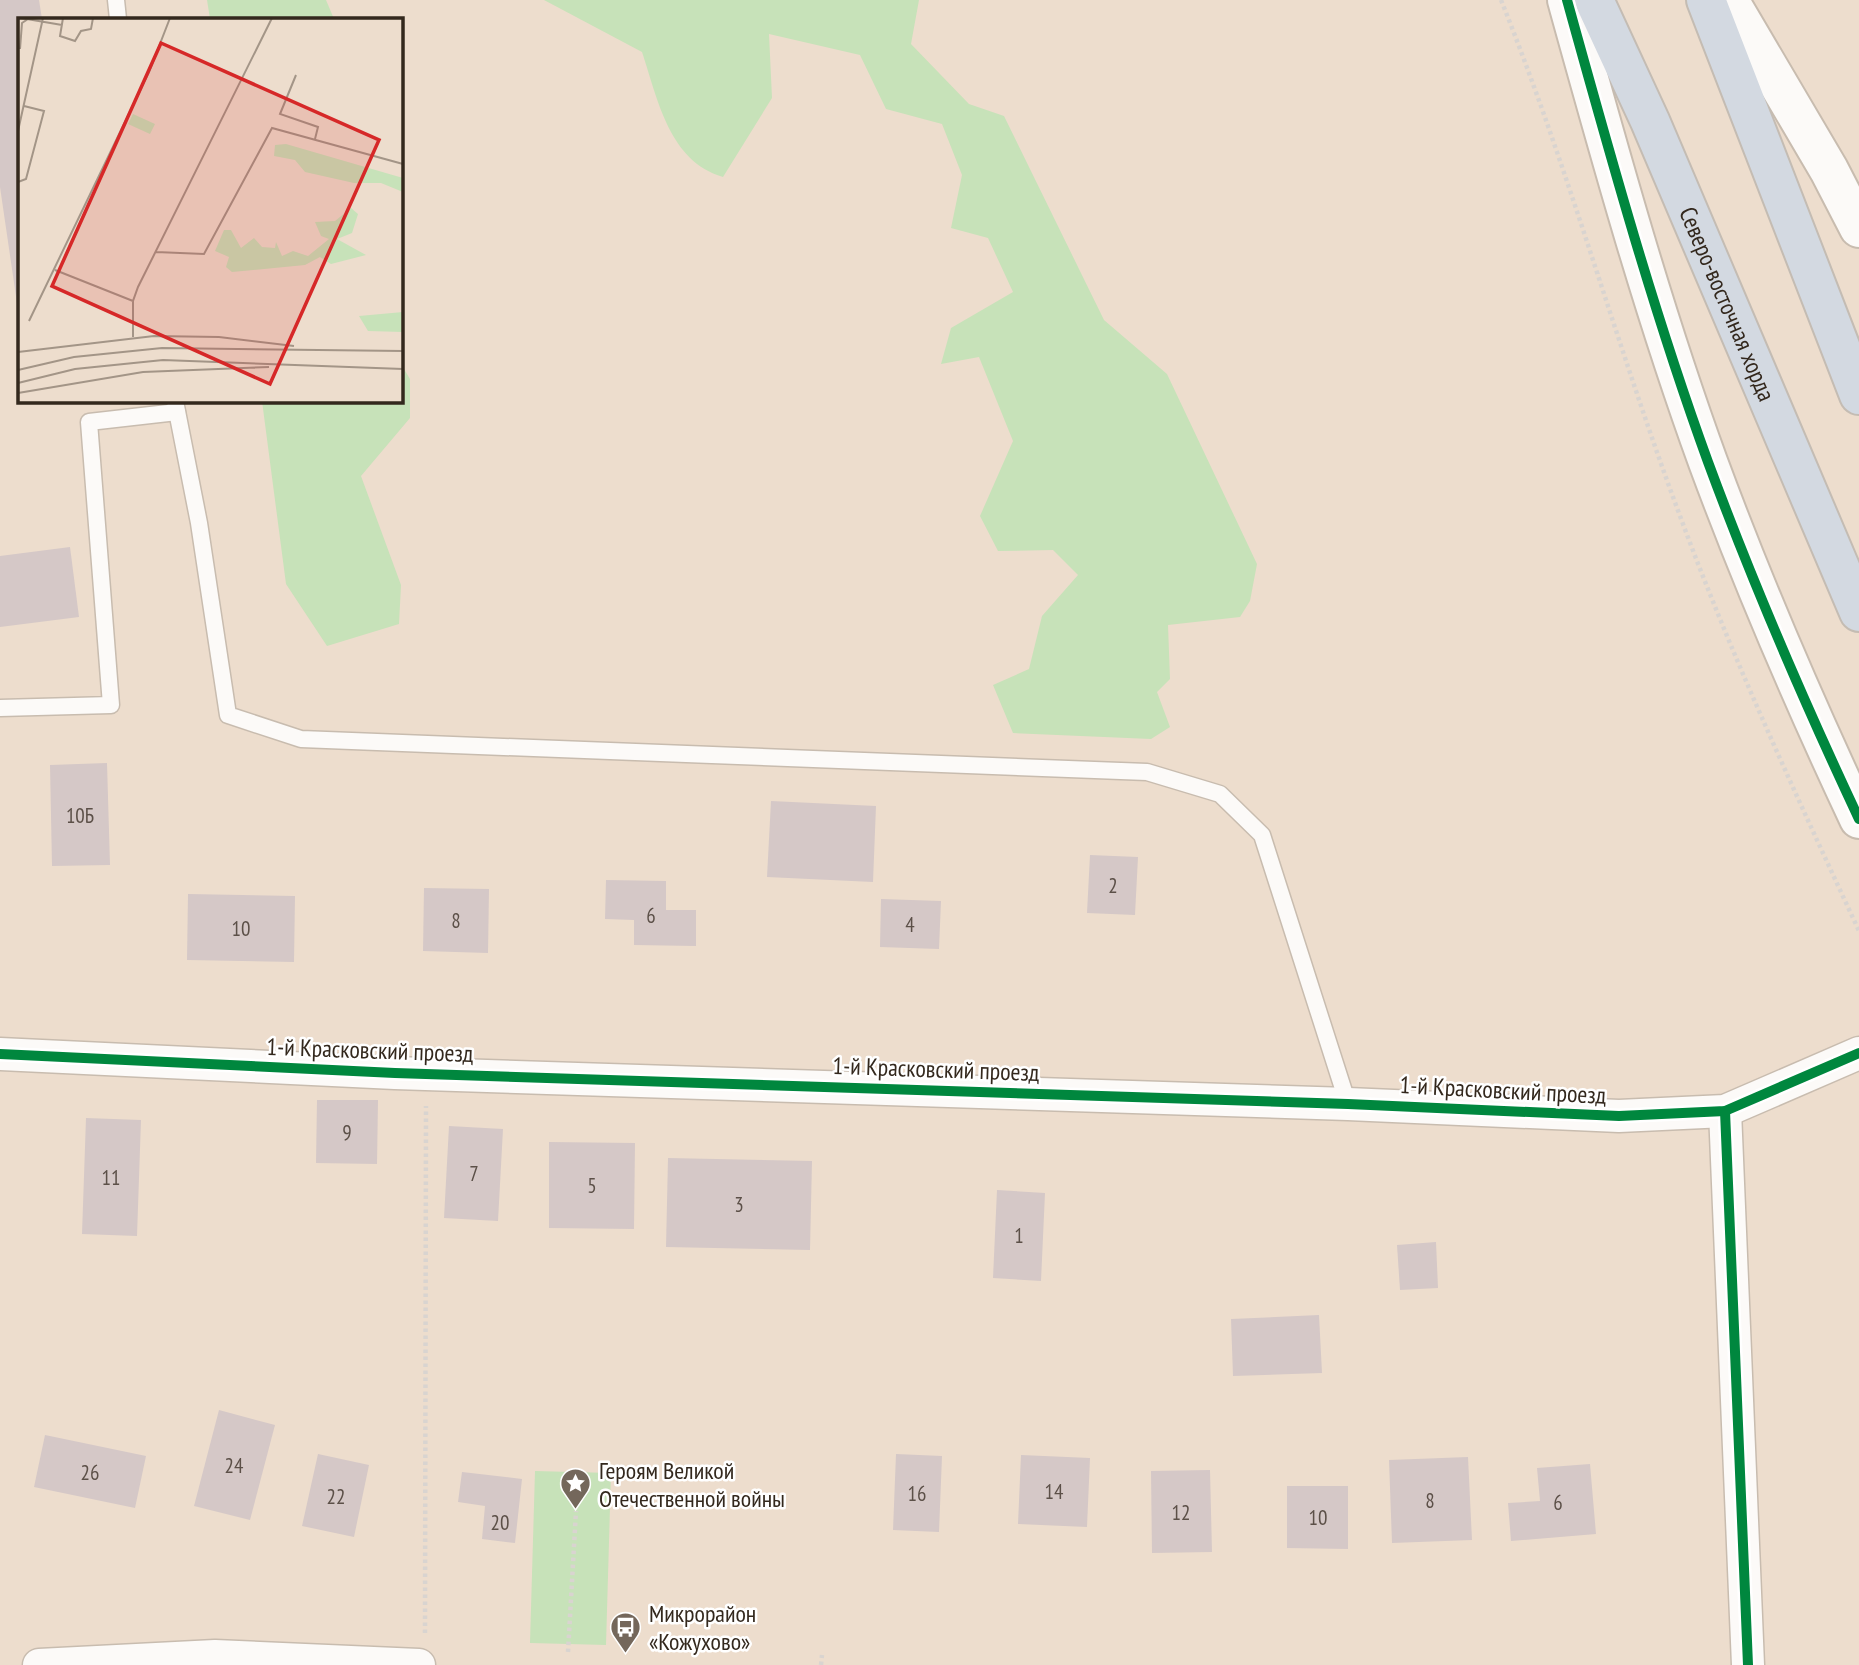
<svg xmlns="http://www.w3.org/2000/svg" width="1859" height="1665" viewBox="0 0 1859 1665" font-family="'PT Sans Narrow',sans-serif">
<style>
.green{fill:#c7e2b9}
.building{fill:#d5c8c7}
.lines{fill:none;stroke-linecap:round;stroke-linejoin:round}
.lane-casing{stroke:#c8bcaf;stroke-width:19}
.street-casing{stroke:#c8bcaf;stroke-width:35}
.secondary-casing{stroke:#c8bcaf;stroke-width:42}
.highway-casing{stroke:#c4bcb3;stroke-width:42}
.path{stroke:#d9d4d0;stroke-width:4.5;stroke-dasharray:3.5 3.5;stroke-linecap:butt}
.lane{stroke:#fcfaf8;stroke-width:16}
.street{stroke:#fcfaf8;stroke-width:32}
.secondary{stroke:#fcfaf8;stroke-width:38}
.highway{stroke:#d3d9e1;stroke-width:38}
.cycleway-casing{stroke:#fff;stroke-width:15}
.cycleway{stroke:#00873e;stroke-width:10}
.labels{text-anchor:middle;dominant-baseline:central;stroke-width:5;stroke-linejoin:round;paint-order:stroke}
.number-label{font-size:21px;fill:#5c5048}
.street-label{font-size:24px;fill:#33281d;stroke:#fff}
.poi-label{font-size:24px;fill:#33281d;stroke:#fff;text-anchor:start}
.inset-road{fill:none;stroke:#a39587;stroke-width:2}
.view{fill:#d62828;fill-opacity:0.15;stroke:#d62828;stroke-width:3.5}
.inset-edge{fill:none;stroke:#33281d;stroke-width:3.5}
</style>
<rect width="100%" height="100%" fill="#edddcd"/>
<!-- green -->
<g class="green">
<path d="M207 0H326L334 19H210Z"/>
<path d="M544 0H919L911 44 969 104 1004 116 1104 320 1167 374 1257 564 1250 601 1240 617 1168 625 1170 679 1157 692 1170 727 1151 739 1013 733 993 685 1029 669 1042 616 1078 575 1053 550 998 551 980 516 1013 441 979 357 941 364 951 328 1013 292 988 238 951 228 962 175 942 124 886 109 860 55 769 34 772 98 723 177C669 161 658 100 642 52Z"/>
<path d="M401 364 410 379V418L361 476 401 585 399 624 327 646 286 584 262 401H401Z"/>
<path d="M535 1471 611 1473 606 1645 530 1643Z"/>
</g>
<!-- building -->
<g class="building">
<path d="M0 0H39L42 19H19L18 310 0 187Z"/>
<path d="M70 547 79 617 0 627V556Z"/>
<path d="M107 763 110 865 52 866 50 765Z"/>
<path d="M771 801 876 806 873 882 767 877Z"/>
<path d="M1090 855 1138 857 1135 915 1087 913Z"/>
<path d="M606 880 666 881V910H696V946L634 945V920L605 919Z"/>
<path d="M424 888 489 889 488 953 423 951Z"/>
<path d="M188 894 295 896 294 962 187 960Z"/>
<path d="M881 899 941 901 939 949 880 947Z"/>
<path d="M317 1100H378L377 1164 316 1163Z"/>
<path d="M86 1118 141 1120 137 1236 82 1234Z"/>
<path d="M449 1126 503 1129 498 1221 444 1218Z"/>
<path d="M549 1142 635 1143 634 1229 549 1228Z"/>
<path d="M668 1158 812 1161 810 1250 666 1247Z"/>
<path d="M997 1190 1045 1193 1041 1281 993 1278Z"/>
<path d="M1436 1242 1438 1288 1400 1290 1397 1245Z"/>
<path d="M1319 1315 1322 1373 1233 1376 1231 1319Z"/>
<path d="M219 1410 275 1425 250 1520 194 1506Z"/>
<path d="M45 1435 146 1456 135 1508 34 1487Z"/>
<path d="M318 1454 369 1465 354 1537 302 1526Z"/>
<path d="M896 1454 942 1456 939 1532 893 1530Z"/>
<path d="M1021 1455 1090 1458 1087 1527 1018 1524Z"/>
<path d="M1468 1457 1472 1540 1392 1543 1389 1460Z"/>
<path d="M1590 1464 1596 1534 1511 1541 1508 1503 1540 1501 1537 1468Z"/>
<path d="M1210 1470 1212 1552 1152 1553 1151 1471Z"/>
<path d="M462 1472 522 1479 515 1543 482 1539 485 1506 458 1502Z"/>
<path d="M1287 1486H1348V1549L1287 1548Z"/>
</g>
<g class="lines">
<defs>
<g id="lane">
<path d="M116 0 118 19"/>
<path d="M175 401 199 523 228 715 301 739 1147 772 1220 794 1262 835 1348 1104"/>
<path d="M0 708 111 705 89 422 177 412"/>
</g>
<g id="street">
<path d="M0 1054 395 1073 1348 1104 1619 1116 1725 1111 1859 1053"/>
<path d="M1725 1111 1748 1665"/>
<path d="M39 1665 215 1656 419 1665"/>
</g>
<g id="secondary">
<path d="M1567 0C1610 155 1653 311 1708 462 1753 584 1804 702 1859 819"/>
<path d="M1729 0 1829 170 1859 228"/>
</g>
<g id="highway">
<path id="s1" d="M1594 0 1650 121 1859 612"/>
<path d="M1706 0 1859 395"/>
</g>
</defs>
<!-- lane casing -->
<use href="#lane" class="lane-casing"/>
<!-- street casing -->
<use href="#street" class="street-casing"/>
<!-- secondary casing -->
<use href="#secondary" class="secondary-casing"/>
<!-- highway casing -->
<use href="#highway" class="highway-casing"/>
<!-- path -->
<g class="path">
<path d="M1501 0C1570 172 1618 351 1683 524 1734 662 1797 797 1859 931"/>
<path d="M425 1633 426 1106"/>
<path d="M568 1652 576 1511"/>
<path d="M821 1665 822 1655"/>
</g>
<!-- lane -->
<use href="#lane" class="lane"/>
<!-- street -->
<use href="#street" class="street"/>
<!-- secondary -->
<use href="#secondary" class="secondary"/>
<!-- highway -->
<use href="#highway" class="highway"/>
<defs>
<g id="cycleway">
<path d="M1567 0C1610 155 1653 311 1708 462 1753 584 1804 702 1859 819"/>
<path d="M0 1054 395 1073 1348 1104 1619 1116 1725 1111 1859 1053"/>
<path d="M1725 1111 1748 1665"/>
</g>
</defs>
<!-- cycleway casing -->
<use href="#cycleway" class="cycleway-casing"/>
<!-- cycleway -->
<use href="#cycleway" class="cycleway"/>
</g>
<!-- icons -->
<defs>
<symbol id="sight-pin" viewBox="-11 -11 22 30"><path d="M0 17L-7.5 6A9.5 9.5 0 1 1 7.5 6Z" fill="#74675b" stroke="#fff"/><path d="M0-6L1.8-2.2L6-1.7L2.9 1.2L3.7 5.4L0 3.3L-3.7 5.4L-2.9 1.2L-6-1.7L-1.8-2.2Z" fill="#fff"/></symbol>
<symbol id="bus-pin" viewBox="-11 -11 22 30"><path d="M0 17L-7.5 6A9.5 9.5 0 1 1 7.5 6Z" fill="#74675b" stroke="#fff"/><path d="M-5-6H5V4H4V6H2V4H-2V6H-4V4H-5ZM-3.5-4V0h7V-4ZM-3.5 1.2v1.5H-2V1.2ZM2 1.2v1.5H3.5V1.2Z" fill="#fff"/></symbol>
</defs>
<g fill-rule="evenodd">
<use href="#sight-pin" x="558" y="1466" width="35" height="47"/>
<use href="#bus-pin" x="608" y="1610" width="35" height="47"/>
</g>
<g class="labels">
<!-- number labels -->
<g class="number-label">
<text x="80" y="815">10Б</text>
<text x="1113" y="885">2</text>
<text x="651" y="915">6</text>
<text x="456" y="920">8</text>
<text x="910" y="924">4</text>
<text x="241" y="928">10</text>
<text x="347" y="1132">9</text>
<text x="474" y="1173">7</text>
<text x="111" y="1177">11</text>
<text x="592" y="1185">5</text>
<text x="739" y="1204">3</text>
<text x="1019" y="1235">1</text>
<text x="234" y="1465">24</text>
<text x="90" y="1472">26</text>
<text x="1054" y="1491">14</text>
<text x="917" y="1493">16</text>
<text x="336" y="1496">22</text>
<text x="1430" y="1500">8</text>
<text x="1558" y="1502">6</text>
<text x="1181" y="1512">12</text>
<text x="1318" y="1517">10</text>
<text x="500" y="1522">20</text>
</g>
<!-- street labels -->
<g class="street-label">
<text stroke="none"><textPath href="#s1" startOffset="332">Северо-восточная хорда</textPath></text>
<text transform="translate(370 1050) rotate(2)">1-й Красковский проезд</text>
<text transform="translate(936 1069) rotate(2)">1-й Красковский проезд</text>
<text transform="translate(1503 1090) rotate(3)">1-й Красковский проезд</text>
</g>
<!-- poi labels -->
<g class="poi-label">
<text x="599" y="1470">Героям Великой<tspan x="599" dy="28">Отечественной войны</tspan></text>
<text x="649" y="1613">Микрорайон<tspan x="649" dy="28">«Кожухово»</tspan></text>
</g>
</g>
<!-- overview -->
<g transform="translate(18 18)">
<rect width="385" height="385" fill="#edddcd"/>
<path d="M115 96 137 106 132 116 110 106ZM268 126 385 160V174L363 165H336L287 154 277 142 256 138 257 127ZM333 190 340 196 334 215 319 221 348 237 313 246 302 239 287 247 214 254 208 249 211 239 197 233 206 212H213L223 230 236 220 244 229 257 230 258 224 264 238 275 233 290 238 311 221 303 218 297 204 317 203ZM385 294V314L350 313 341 298Z" fill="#c7e2b9"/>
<path class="inset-road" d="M3 0 44 7M45 0 42 18 57 23 63 13 73 11 75 0M2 31 4 5 10 1M278 57 262 96 300 109 297 121M0 113 25 0M0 164 8 161 26 93 6 88M138 234 186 236 254 110 385 146M37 252 115 283M11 303 131 54 152 0M115 319V283L120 269 254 0M0 334 136 318 201 319 276 328M0 352 56 339 144 330 385 333M0 365 57 351 145 342 385 351M0 375 125 354 251 349"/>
<path class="view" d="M143 25 361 122 252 366 34 268Z"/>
<rect width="385" height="385" class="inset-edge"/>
</g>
</svg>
